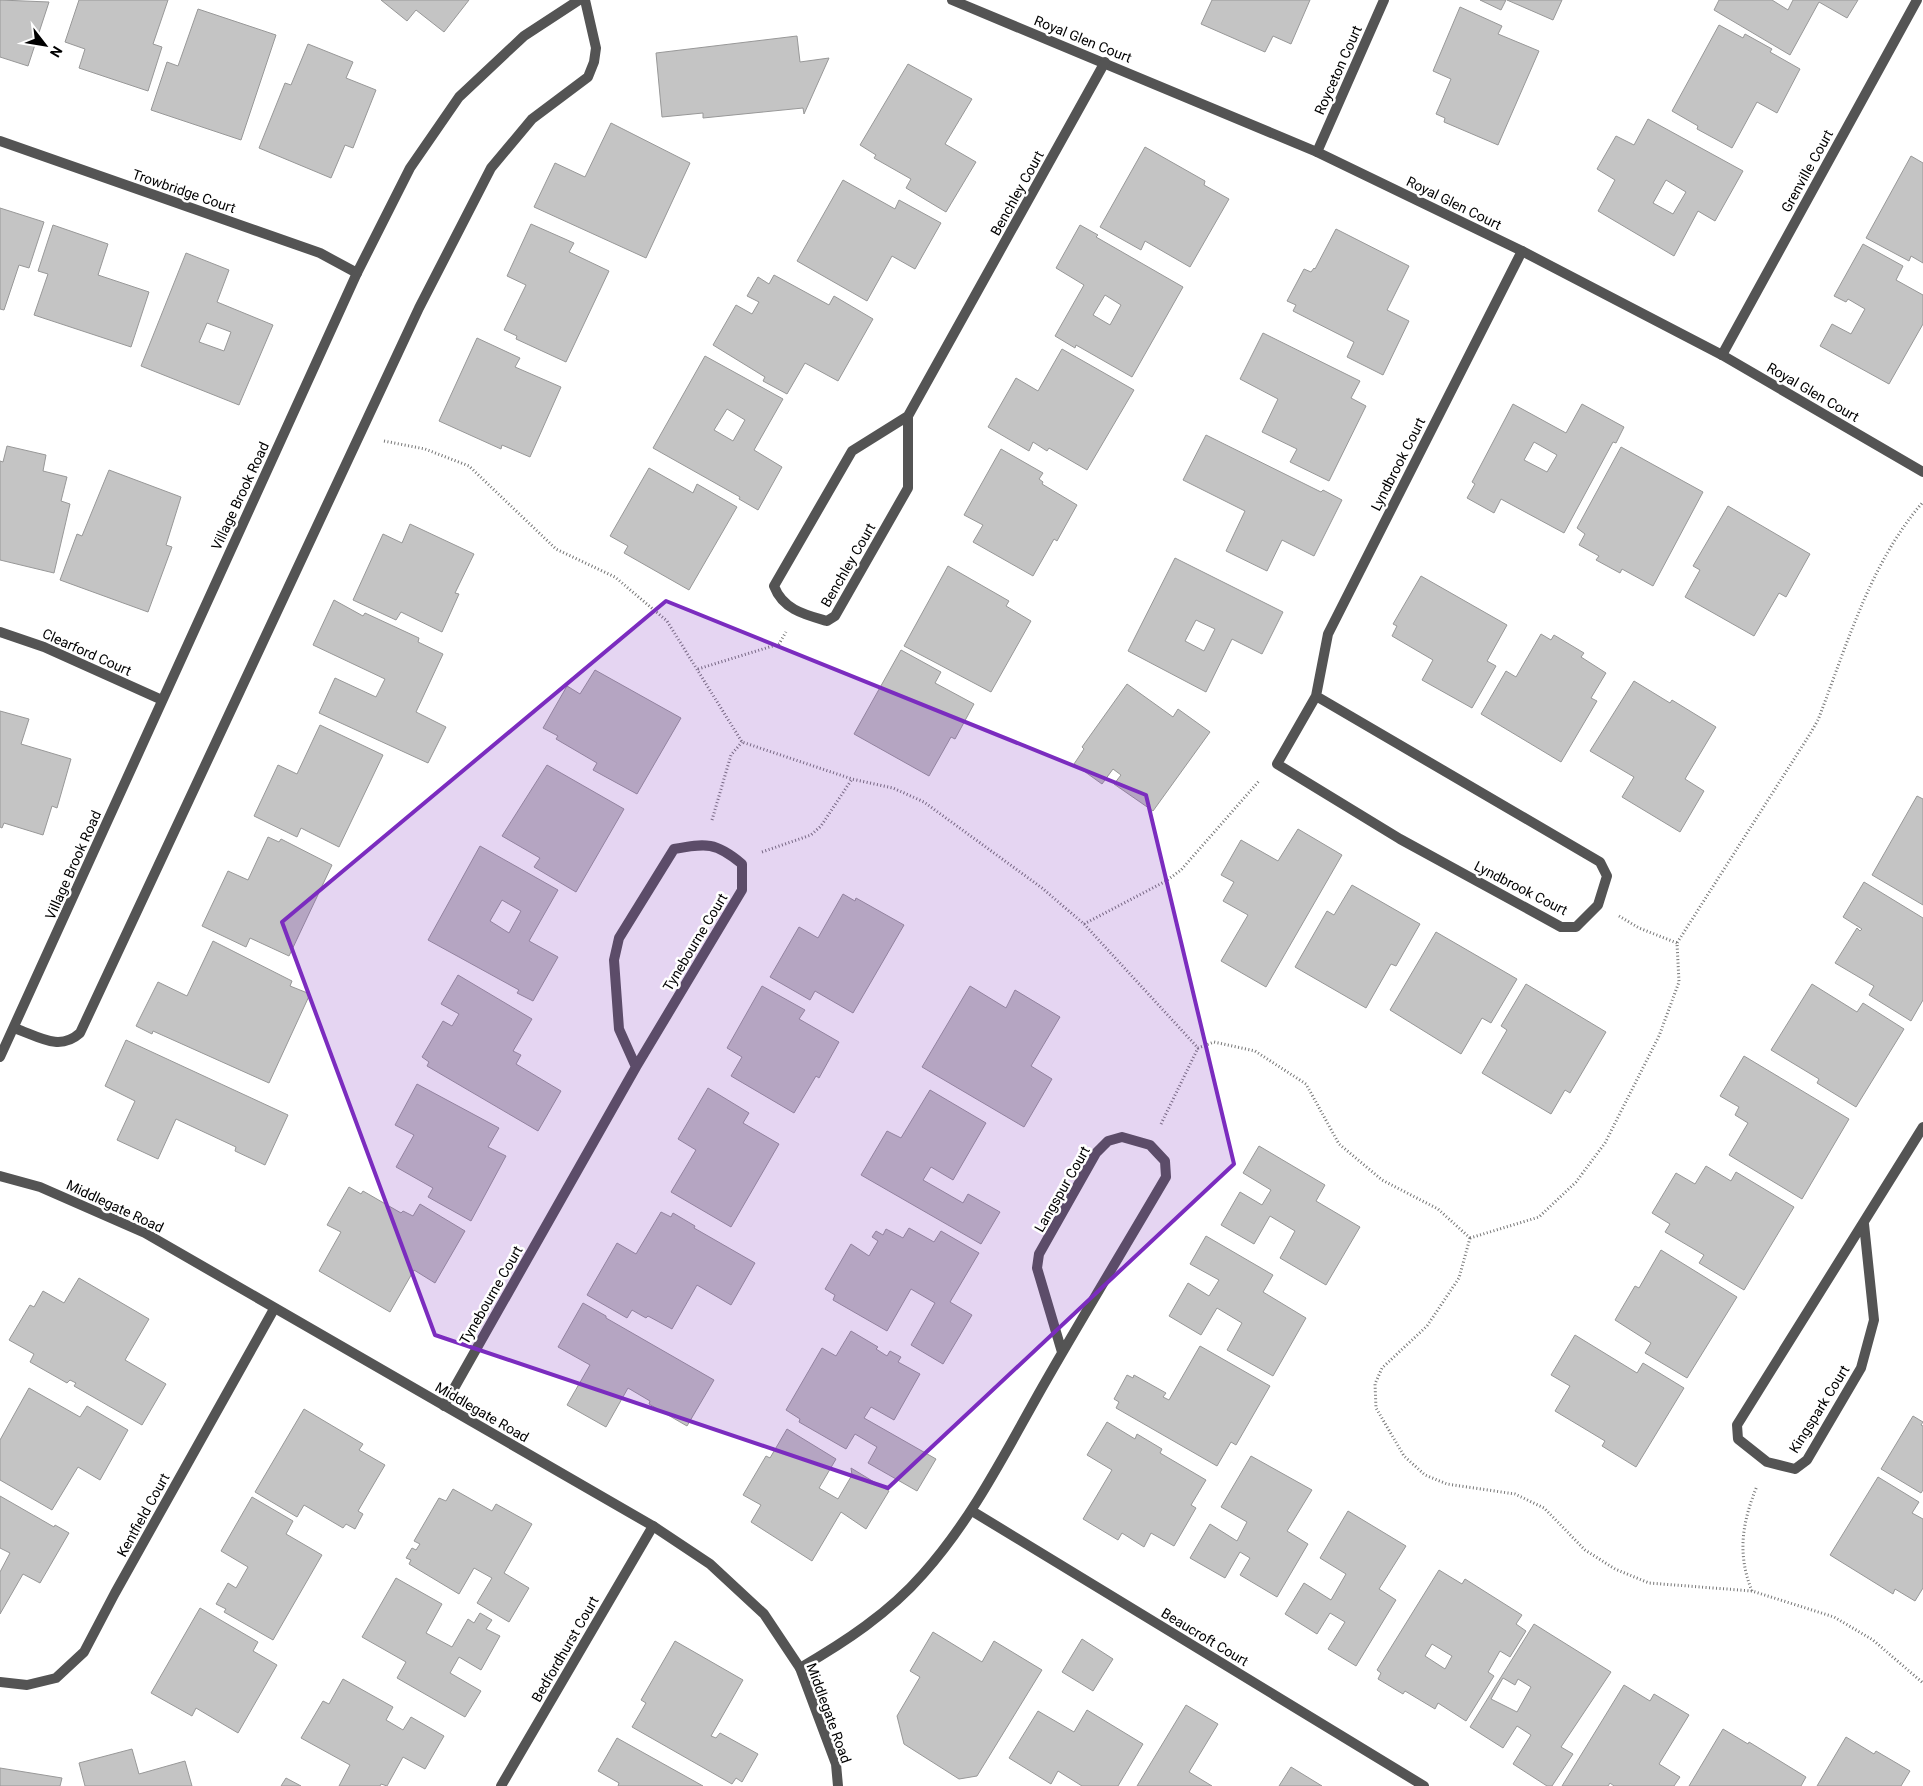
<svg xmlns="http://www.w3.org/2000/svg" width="1923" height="1786" viewBox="0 0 1923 1786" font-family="Roboto,sans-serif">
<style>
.building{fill:#c4c4c4;stroke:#989898;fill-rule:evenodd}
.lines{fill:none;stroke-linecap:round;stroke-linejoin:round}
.path{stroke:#767676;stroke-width:3;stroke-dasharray:1 2.5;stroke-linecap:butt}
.lane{stroke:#545454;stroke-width:10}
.street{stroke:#545454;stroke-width:10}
.marked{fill:#7b2cbf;fill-opacity:0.2;stroke:#7b2cbf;stroke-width:4;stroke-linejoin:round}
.labels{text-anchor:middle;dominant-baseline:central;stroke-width:5;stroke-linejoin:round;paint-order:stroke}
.street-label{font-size:14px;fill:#000;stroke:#fff}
</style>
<rect width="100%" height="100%" fill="#fff"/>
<!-- building -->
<g class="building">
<path d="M0 0 49 2 28 66 0 57Z"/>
<path d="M79 0H168L153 44 162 47 148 91 79 68 85 49 65 42Z"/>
<path d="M381 0H469L444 32 416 10 407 21Z"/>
<path d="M1212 0H1310L1291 44 1273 36 1265 52 1201 24Z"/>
<path d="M1480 0H1506L1501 10Z"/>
<path d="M1507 0H1562L1553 20Z"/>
<path d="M1719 0H1772L1788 10 1793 0H1858L1847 18 1819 2 1790 55 1714 10Z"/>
<path d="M1460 7 1502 26 1498 34 1539 51 1498 145 1444 122 1445 118 1436 114 1451 79 1433 71Z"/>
<path d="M198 9 276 35 241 140 151 110 167 62 178 66Z"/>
<path d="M1719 25 1743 38 1745 34 1772 49 1770 52 1800 69 1777 113 1757 102 1732 148 1697 129 1698 126 1672 111Z"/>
<path d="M797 36 800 62 829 58 804 114 803 108 703 118V113L662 117 656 53Z"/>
<path d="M308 44 353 62 346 78 376 90 353 148 345 145 331 178 259 148 285 83 291 85Z"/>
<path d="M908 64 972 99 945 144 976 162 946 212 906 188 911 179 874 158 876 155 860 145Z"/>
<path d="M1648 119 1743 171 1715 221 1698 211 1674 256 1598 211 1615 180 1597 169 1616 136 1634 145ZM1666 180 1686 192 1673 214 1653 203Z"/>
<path d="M611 123 690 163 646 258 534 207 555 163 585 177Z"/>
<path d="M1145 147 1205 181 1204 185 1229 199 1190 267 1145 241 1141 250 1100 227Z"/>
<path d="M1911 156 1923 163V263L1911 256 1909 261 1866 238Z"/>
<path d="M843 180 895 209 899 200 941 223 915 269 892 256 867 301 797 261Z"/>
<path d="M0 208 44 222 29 268 19 265 4 310 0 309Z"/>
<path d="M531 224 574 243 569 252 609 271 566 362 516 339 517 336 504 330 526 285 507 276Z"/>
<path d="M53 225 108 244 98 275 149 292 131 347 34 315 48 274 38 271Z"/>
<path d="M1080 225 1098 235 1096 237 1183 287 1132 377 1076 345 1075 348 1055 336 1084 285 1056 268ZM1105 295 1121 305 1110 325 1093 315Z"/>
<path d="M1336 229 1409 266 1387 310 1409 321 1383 375 1347 357 1354 342 1293 311 1296 305 1287 301 1304 269 1311 272 1314 268 1315 269Z"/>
<path d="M1863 244 1903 266 1896 280 1923 295V324L1889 384 1820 346 1832 324 1851 334 1865 309 1848 299 1846 302 1834 296Z"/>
<path d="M186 253 229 270 217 302 273 325 239 405 141 366ZM207 323 231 332 224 351 199 342Z"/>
<path d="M774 275 829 305 834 296 873 319 838 381 805 363 787 394 763 381 765 377 713 345 736 305 752 314 759 302 747 296 758 277 769 284Z"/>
<path d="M1263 333 1360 381 1351 398 1366 406 1329 481 1290 462 1297 449 1262 432 1278 399 1240 379Z"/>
<path d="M477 338 520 358 515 367 561 387 530 457 502 445 501 449 439 421Z"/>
<path d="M1062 349 1134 390 1087 470 1049 448 1047 451 1033 442 1029 451 988 427 1016 378 1038 391Z"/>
<path d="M705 356 783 399 754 450 782 467 758 510 739 499 740 497 653 448ZM727 409 745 420 733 441 714 430Z"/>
<path d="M1513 404 1566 433 1582 404 1624 427 1616 443 1613 442 1564 533 1501 499 1494 513 1467 498 1475 484 1472 482ZM1534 442 1557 455 1547 472 1524 460Z"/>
<path d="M1206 435 1321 492 1323 490 1342 500 1314 556 1282 540 1267 571 1226 551 1245 511 1183 480Z"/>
<path d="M7 446 46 455 43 471 67 477 61 501 70 504 54 573 0 560V461L3 462Z"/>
<path d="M1621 447 1703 492 1653 586 1622 569 1620 573 1596 560 1599 556 1579 545 1585 534 1577 528Z"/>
<path d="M1001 449 1043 473 1039 479 1043 482 1042 484 1077 505 1057 541 1054 539 1033 576 973 542 983 525 964 515Z"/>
<path d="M649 468 693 493 697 484 737 507 689 590 624 553 628 546 610 536Z"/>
<path d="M109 470 181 497 166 545 172 547 148 612 60 580 77 534 82 536Z"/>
<path d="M1728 506 1810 554 1786 597 1779 593 1754 636 1685 597 1700 570 1693 566Z"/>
<path d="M410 524 474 554 455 593 459 594 442 632 401 612 396 620 353 600 383 534 402 543Z"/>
<path d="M1175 558 1283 612 1262 654 1232 639 1206 692 1128 651ZM1196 620 1215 629 1204 651 1185 641Z"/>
<path d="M948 566 1009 601 1006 606 1031 621 991 692 904 646Z"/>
<path d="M1421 576 1507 625 1487 661 1496 666 1472 708 1422 680 1433 660 1392 636 1397 626 1393 624Z"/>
<path d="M334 600 363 616 365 613 419 638 418 642 443 654 416 712 446 727 428 763 319 713 335 678 376 697 385 679 313 645Z"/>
<path d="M1541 634 1551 640 1554 635 1584 653 1581 657 1606 673 1591 698 1597 701 1561 762 1481 714 1506 671 1516 677Z"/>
<path d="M901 650 941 672 935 683 974 704 955 739 951 737 929 776 854 734Z"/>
<path d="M595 670 681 718 637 794 593 770 597 763 556 739 558 736 543 728 567 686 580 694Z"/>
<path d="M1634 681 1670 703 1672 700 1716 727 1685 779 1704 791 1680 832 1622 797 1634 777 1590 751Z"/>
<path d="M1127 684 1173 717 1178 709 1210 732 1153 811 1114 784 1121 775 1113 769 1102 784 1074 764 1084 749 1082 747Z"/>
<path d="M0 711 29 719 21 744 71 759 57 808 52 806 43 835 4 823 2 828 0 827Z"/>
<path d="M320 725 383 755 339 847 301 828 297 837 254 816 278 765 297 774Z"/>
<path d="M547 765 624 809 576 892 534 867 540 858 502 836Z"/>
<path d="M1917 796 1923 799V905L1872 875Z"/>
<path d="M1298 829 1342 855 1266 987 1221 961 1248 915 1223 901 1234 882 1221 875 1241 840 1278 861Z"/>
<path d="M268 837 279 842 281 839 332 865 289 956 250 938 246 947 202 926 228 871 248 880Z"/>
<path d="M480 846 558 890 529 941 558 957 533 1001 517 993 519 990 428 940ZM502 900 521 911 509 933 490 921Z"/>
<path d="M1864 882 1923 918V1000L1911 1021 1869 995 1874 986 1835 963 1857 928 1860 931 1862 929 1843 917Z"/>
<path d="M1352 885 1420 924 1396 966 1391 964 1366 1008 1295 967 1327 911 1334 915Z"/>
<path d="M843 894 855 901 856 898 904 925 853 1013 815 991 810 1000 770 977 799 927 818 938Z"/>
<path d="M1436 932 1517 979 1491 1023 1482 1018 1461 1054 1390 1010Z"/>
<path d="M213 941 292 981 290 986 310 994 269 1083 153 1031 152 1034 136 1026 158 982 187 996Z"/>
<path d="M458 975 532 1019 513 1051 521 1055 516 1064 561 1091 538 1131 427 1066 429 1062 422 1057 443 1021 452 1026 459 1014 441 1004Z"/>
<path d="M1526 984 1606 1032 1570 1093 1565 1090 1551 1114 1482 1073 1507 1030 1501 1026Z"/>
<path d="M1812 984 1857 1012 1863 1003 1904 1029 1856 1107 1817 1083 1819 1079 1771 1050Z"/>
<path d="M762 986 805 1010 799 1019 839 1042 819 1078 816 1076 794 1113 731 1076 742 1057 727 1048Z"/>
<path d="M970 986 1006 1008 1015 990 1060 1017 1031 1066 1052 1079 1024 1127 922 1067Z"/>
<path d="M126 1040 288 1115 265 1165 235 1151 236 1147 176 1119 158 1159 117 1140 135 1101 105 1086Z"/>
<path d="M1744 1056 1849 1119 1802 1199 1729 1155 1748 1123 1735 1115 1739 1107 1720 1096Z"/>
<path d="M417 1084 499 1128 488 1147 506 1156 471 1221 428 1197 433 1188 396 1167 414 1135 395 1125Z"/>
<path d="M708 1088 749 1113 743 1123 779 1144 731 1227 671 1192 696 1150 678 1139Z"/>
<path d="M930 1090 986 1123 953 1180 931 1167 923 1180 963 1203 968 1194 1000 1212 981 1244 861 1175 887 1131 901 1138Z"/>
<path d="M1259 1146 1325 1185 1316 1201 1360 1227 1326 1285 1280 1258 1295 1231 1270 1216 1254 1244 1221 1225 1240 1192 1262 1205 1271 1190 1243 1173Z"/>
<path d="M1706 1166 1731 1181 1736 1172 1794 1207 1744 1290 1699 1263 1704 1255 1665 1232 1670 1224 1652 1213 1676 1173 1695 1184Z"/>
<path d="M349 1187 361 1194 363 1191 401 1213 403 1211 413 1216 420 1204 465 1231 435 1283 414 1270 390 1312 319 1271 341 1232 327 1225Z"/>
<path d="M661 1212 671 1217 673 1213 695 1226 694 1228 755 1263 731 1305 697 1285 672 1329 648 1316 646 1318 632 1310 627 1318 587 1295 617 1243 636 1254Z"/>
<path d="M909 1228 934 1242 941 1231 979 1253 950 1302 972 1315 943 1364 911 1345 935 1303 911 1289 887 1331 833 1300 835 1295 825 1289 851 1244 869 1256 878 1241 872 1237 876 1231 883 1235 886 1229 903 1238Z"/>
<path d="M1206 1236 1273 1275 1263 1292 1306 1318 1273 1376 1227 1350 1242 1323 1217 1308 1201 1335 1169 1316 1188 1283 1209 1296 1219 1280 1190 1264Z"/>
<path d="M1661 1250 1737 1297 1687 1378 1645 1353 1651 1343 1615 1320 1635 1286 1639 1288Z"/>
<path d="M79 1278 149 1319 125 1360 166 1384 142 1425 74 1386 76 1383 70 1380 67 1383 30 1362 34 1354 9 1340 30 1305 34 1307 43 1291 64 1303Z"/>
<path d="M583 1303 606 1316V1318L714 1380 687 1426 649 1404 650 1401 628 1388 606 1427 567 1405 590 1365 558 1347Z"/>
<path d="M851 1331 878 1347 876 1349 887 1356 890 1351 901 1357 898 1362 920 1374 894 1420 871 1407 864 1418 936 1459 917 1491 868 1463 877 1447 855 1434 846 1449 799 1422 800 1419 786 1410 822 1348 836 1356Z"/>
<path d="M1575 1335 1637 1373 1643 1363 1684 1388 1636 1467 1602 1446 1605 1441 1555 1411 1570 1386 1551 1375Z"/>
<path d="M1200 1346 1270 1386 1236 1445 1231 1442 1217 1466 1116 1408 1119 1402 1114 1399 1127 1375 1133 1378 1134 1375 1166 1393 1163 1397 1169 1400Z"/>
<path d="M29 1388 80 1417 87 1406 128 1430 100 1480 78 1467 52 1510 0 1480V1440Z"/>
<path d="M304 1409 363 1444 359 1450 385 1465 358 1511 363 1514 355 1529 346 1524 343 1528 304 1505 297 1517 255 1492Z"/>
<path d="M1913 1416 1923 1422 1921 1425 1923 1426V1490L1921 1493 1881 1469Z"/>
<path d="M1107 1422 1135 1439 1137 1434 1162 1449 1160 1453 1206 1480 1191 1505 1196 1508 1174 1546 1151 1533 1144 1547 1122 1533 1118 1540 1083 1519 1112 1470 1087 1455Z"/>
<path d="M787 1429 836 1459 819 1488 838 1499 852 1475 851 1468 889 1491 866 1529 841 1512 812 1561 751 1522 761 1505 743 1495 766 1456 770 1458Z"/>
<path d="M1251 1456 1312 1490 1287 1531 1308 1544 1277 1597 1240 1575 1250 1558 1240 1552 1225 1578 1190 1558 1210 1524 1237 1541 1247 1522 1221 1507Z"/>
<path d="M1878 1477 1919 1502 1912 1513 1923 1519V1588L1915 1601 1895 1589 1893 1594 1830 1555Z"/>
<path d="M453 1489 492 1511 496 1504 532 1524 504 1573 529 1588 509 1622 477 1603 492 1578 474 1568 459 1594 409 1564 411 1560 406 1558 412 1548 416 1550 420 1544 414 1541 439 1498 446 1501Z"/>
<path d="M0 1496 54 1527 55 1525 69 1533 40 1583 23 1574 0 1614V1572L10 1553 0 1548Z"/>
<path d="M252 1497 293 1521 286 1534 322 1555 273 1640 224 1612 226 1609 216 1604 228 1583 236 1588 248 1567 221 1551Z"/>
<path d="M1348 1511 1406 1546 1379 1589 1396 1600 1356 1666 1328 1649 1345 1622 1330 1613 1317 1634 1285 1614 1304 1583 1331 1600 1346 1574 1320 1558Z"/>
<path d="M1439 1570 1462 1584 1465 1579 1522 1615 1516 1624 1526 1631 1510 1657 1500 1651 1488 1672 1494 1676 1466 1721 1438 1703 1435 1709 1405 1691 1403 1694 1378 1679 1381 1673 1377 1670ZM1432 1644 1452 1656 1445 1669 1425 1656Z"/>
<path d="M396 1578 442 1604 426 1633 452 1647 468 1619 474 1623 480 1613 492 1620 486 1629 500 1636 481 1670 459 1657 450 1673 481 1691 465 1717 397 1678 406 1662 362 1637Z"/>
<path d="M200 1608 258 1642 253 1651 277 1665 238 1733 196 1708 192 1716 151 1693Z"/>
<path d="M1534 1624 1611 1672 1561 1747 1573 1754 1552 1786H1547L1513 1764 1531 1735 1517 1726 1503 1748 1470 1727ZM1503 1678 1515 1685 1518 1679 1531 1687 1517 1712 1491 1699Z"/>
<path d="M933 1632 982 1662 994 1641 1042 1670 977 1776 959 1779 904 1744 897 1716 920 1677 910 1671Z"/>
<path d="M1082 1639 1113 1659 1093 1691 1062 1672Z"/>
<path d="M675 1641 743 1680 711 1736 716 1738 720 1733 758 1754 742 1782 736 1778 732 1784 632 1727 646 1703 641 1700Z"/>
<path d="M343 1679 393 1707 386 1720 403 1730 411 1717 444 1736 425 1769 403 1757 387 1786 381 1784 380 1786H339L350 1765 301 1738 323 1701 329 1704Z"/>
<path d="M1624 1685 1650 1701 1654 1694 1689 1715 1659 1764 1680 1777 1674 1786H1614L1610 1783 1608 1786H1562Z"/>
<path d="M1186 1705 1218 1724 1189 1772 1212 1786H1137Z"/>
<path d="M1087 1710 1143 1744 1118 1786H1082L1058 1771 1051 1784 1009 1758 1038 1711 1074 1732Z"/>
<path d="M1723 1729 1748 1744 1749 1742 1806 1777 1801 1786H1689Z"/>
<path d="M1846 1737 1874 1754 1876 1751 1910 1771 1901 1786H1817Z"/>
<path d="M617 1738 703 1786H618L619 1783 598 1771Z"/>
<path d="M132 1749 139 1774 185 1761 192 1786H85L79 1763Z"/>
<path d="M1291 1767 1322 1786H1279Z"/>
<path d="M0 1768 62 1778 60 1786H0Z"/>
<path d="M286 1778 301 1786H281Z"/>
</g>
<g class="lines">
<!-- path -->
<g class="path">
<path d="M384 441 425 449 469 466 556 549 615 577 667 621 742 742 852 779 893 788 924 802 1042 888 1084 924 1198 1048 1214 1042 1255 1051 1306 1084 1339 1144 1382 1180 1438 1209 1470 1238"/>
<path d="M698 669 779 644 786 632"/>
<path d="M712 820 731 755 742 742"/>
<path d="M762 852 811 835 821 826 852 779"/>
<path d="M1619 916 1639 928 1677 943"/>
<path d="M1084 924 1166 881 1181 870 1259 781"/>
<path d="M1161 1124 1198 1048"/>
<path d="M1470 1238 1539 1217 1576 1182 1605 1143 1659 1036 1679 982 1677 943 1810 734 1818 720C1847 645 1870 563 1923 502"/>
<path d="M1470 1238 1459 1278 1427 1326 1382 1368 1375 1384 1376 1408 1404 1456 1425 1475 1447 1484 1515 1494 1544 1508 1585 1550 1615 1569 1649 1583 1752 1591 1834 1617 1873 1640 1923 1683"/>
<path d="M1752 1591C1737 1554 1742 1523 1757 1486"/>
</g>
<!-- lane -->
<path class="lane" d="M14 1028C38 1036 59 1052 80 1033L419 308 491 168 532 119 588 77 594 62 596 48 585 0"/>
<!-- street -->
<g class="street">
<path d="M952 0 1317 152 1522 251 1722 355 1923 472"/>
<path d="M0 141 320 253 357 273"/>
<path d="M1317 152 1384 0"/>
<path d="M1722 355 1917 0"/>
<path d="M908 416V488L835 616 827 621C806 615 783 610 774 586L852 451 908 416 1105 62"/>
<path d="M0 632 44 647 162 700"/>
<path d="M1316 696 1600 862 1607 876 1598 905 1576 927H1561L1400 839 1277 764 1316 696 1328 634 1522 251"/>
<path d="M0 1057 357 273 410 168 459 97 524 36 579 0"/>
<path d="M0 1176 40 1187 145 1233 653 1526 710 1564 764 1614 800 1668 836 1764 838 1786"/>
<path d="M1864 1224 1874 1320 1861 1368 1807 1460 1795 1469 1767 1462 1738 1439 1737 1425 1923 1127"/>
<path d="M444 1406 636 1067 742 890V864C716 842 706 843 674 849L619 938 614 960 619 1029 636 1067"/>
<path d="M972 1511 1424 1786"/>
<path d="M800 1668C845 1642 889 1613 923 1574 973 1518 1006 1451 1043 1386 1083 1316 1125 1247 1166 1177L1165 1161 1150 1145 1122 1137 1108 1141 1096 1153 1039 1254 1037 1268 1062 1352"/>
<path d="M0 1682 27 1685 56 1678 84 1652 115 1593 274 1309"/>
<path d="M501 1786 653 1526"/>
</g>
</g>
<!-- marked area -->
<path class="marked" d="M666 601 1146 795 1234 1164 888 1488 435 1335 282 922Z"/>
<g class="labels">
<!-- street labels -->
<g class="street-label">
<text transform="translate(1083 39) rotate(22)">Royal Glen Court</text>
<text transform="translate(1338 70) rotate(-66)">Royceton Court</text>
<text transform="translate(1807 171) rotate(-61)">Grenville Court</text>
<text transform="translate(184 191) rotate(19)">Trowbridge Court</text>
<text transform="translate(1017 193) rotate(-61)">Benchley Court</text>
<text transform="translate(1454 203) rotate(26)">Royal Glen Court</text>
<text transform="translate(1813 392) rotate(30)">Royal Glen Court</text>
<text transform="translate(1398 464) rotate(-63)">Lyndbrook Court</text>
<text transform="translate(240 496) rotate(-65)">Village Brook Road</text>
<text transform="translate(848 565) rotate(-60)">Benchley Court</text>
<text transform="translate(87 652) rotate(24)">Clearford Court</text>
<text transform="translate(73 865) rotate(-66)">Village Brook Road</text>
<text transform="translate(1521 888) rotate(27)">Lyndbrook Court</text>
<text transform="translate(695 942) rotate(-59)">Tynebourne Court</text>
<text transform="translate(1062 1189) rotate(-60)">Langspur Court</text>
<text transform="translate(115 1206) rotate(25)">Middlegate Road</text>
<text transform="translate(491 1295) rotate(-60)">Tynebourne Court</text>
<text transform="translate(1819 1409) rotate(-58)">Kingspark Court</text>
<text transform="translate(482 1412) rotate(30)">Middlegate Road</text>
<text transform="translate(143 1515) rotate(-61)">Kentfield Court</text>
<text transform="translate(1205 1637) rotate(31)">Beaucroft Court</text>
<text transform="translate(565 1649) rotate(-60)">Bedfordhurst Court</text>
<text transform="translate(829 1713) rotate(70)">Middlegate Road</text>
</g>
</g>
<!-- north arrow -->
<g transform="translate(45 45) rotate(121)" stroke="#ffffff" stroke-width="4" paint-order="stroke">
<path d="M0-4L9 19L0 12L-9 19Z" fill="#000000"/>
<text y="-8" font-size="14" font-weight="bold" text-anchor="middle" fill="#000000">N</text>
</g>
</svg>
